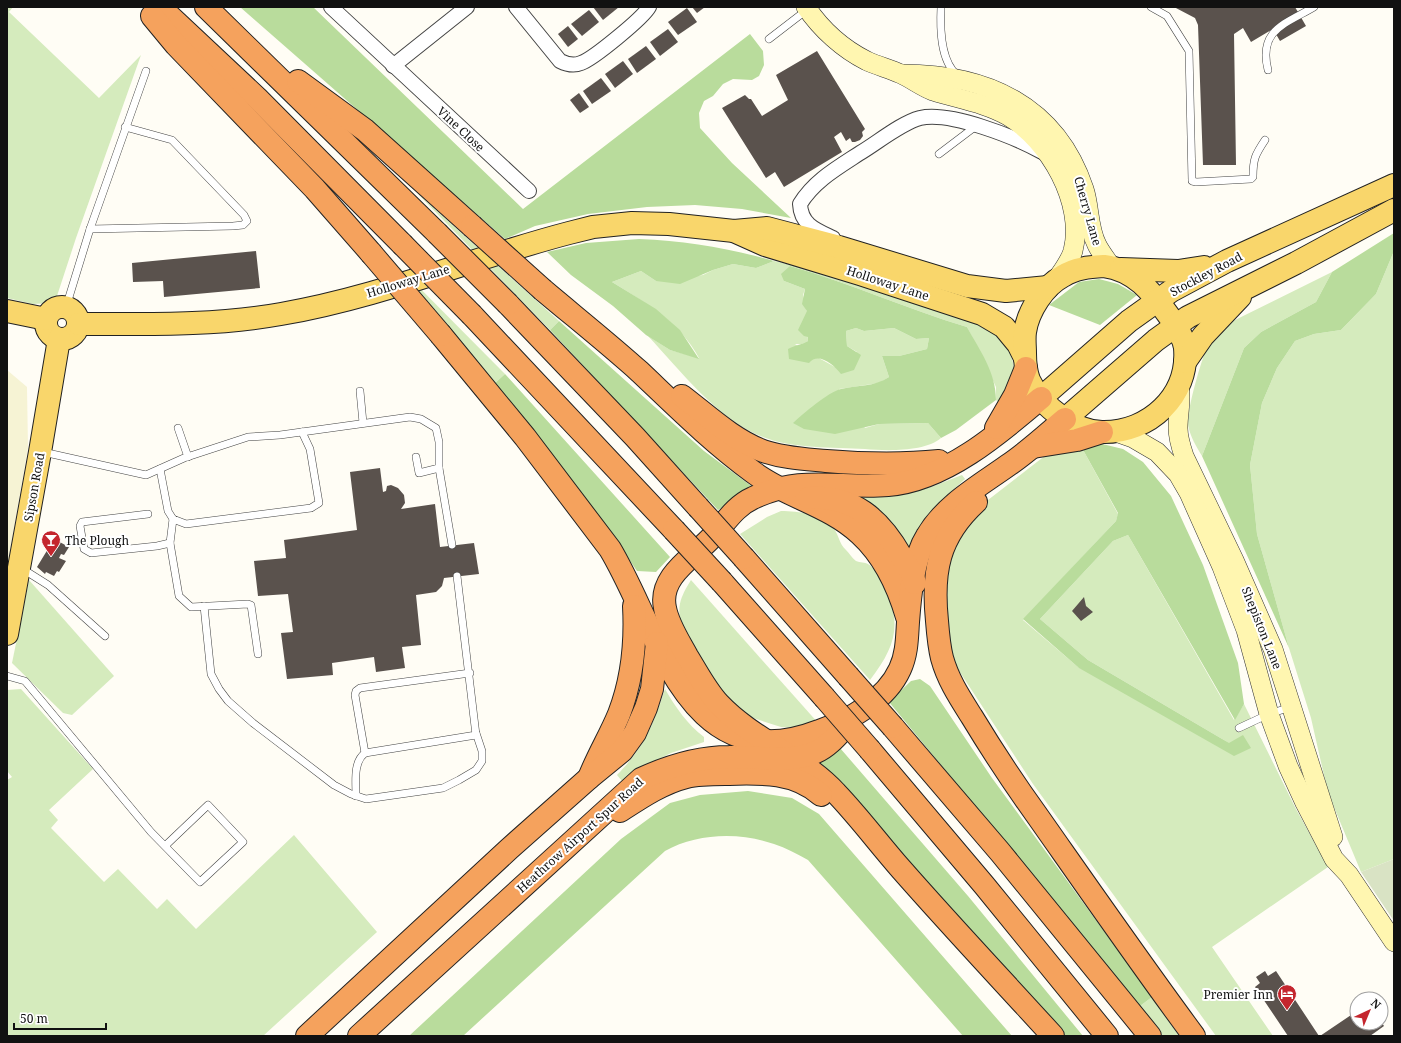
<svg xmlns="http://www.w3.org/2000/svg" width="1401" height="1043" viewBox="0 0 1401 1043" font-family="'Noto Serif',serif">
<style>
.farmland{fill:#f6f3d4}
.green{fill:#d5ebbd}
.forest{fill:#b9dc9c}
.cemetery{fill:#d9e3c4}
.building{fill:#5a524d}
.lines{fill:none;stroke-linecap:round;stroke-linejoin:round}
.lane-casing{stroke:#444;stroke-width:8}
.street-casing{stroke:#444;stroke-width:16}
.secondary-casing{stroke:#333;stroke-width:20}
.primary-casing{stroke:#222;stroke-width:24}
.highway-casing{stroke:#222;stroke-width:24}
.lane{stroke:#fff;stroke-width:7}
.street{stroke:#fff;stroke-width:14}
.secondary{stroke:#fff6b0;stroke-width:19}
.primary{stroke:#f9d66b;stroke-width:22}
.highway{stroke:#f5a25d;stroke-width:22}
.highway-bridge-casing{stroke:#222;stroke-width:24;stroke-linecap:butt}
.highway-bridge{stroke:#f5a25d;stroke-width:22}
.labels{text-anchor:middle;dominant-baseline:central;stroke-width:4;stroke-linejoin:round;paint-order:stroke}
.street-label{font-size:12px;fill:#111;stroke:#fff}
.poi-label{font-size:12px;fill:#111;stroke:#fff;text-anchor:start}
</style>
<rect width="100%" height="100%" fill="#fffdf5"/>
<!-- farmland -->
<path class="farmland" d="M7 370 27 387 28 448 7 569Z"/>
<!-- green -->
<g class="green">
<path d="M7 7H13L9 12 99 98 141 55 76 238 57 296 51 303 33 304 7 298Z"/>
<path d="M416 192 559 321 550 330Z"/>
<path d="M379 247 505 374 494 384Z"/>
<path d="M1394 251V859L1361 872 1328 793 1311 718 1289 648 1257 534 1250 465 1262 403 1277 368 1295 341 1314 334 1341 330 1376 294Z"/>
<path d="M774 261 841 277 993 329 1009 347 1015 371 1001 405 996 400V387L967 327C907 309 850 283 790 266L784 281 805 289 803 295 807 311 808 341 802 344H795L813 358 817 357 835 367 857 352 847 346 846 331 856 328 864 331 894 328 916 339 929 338 927 349 899 356H882L889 377 879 383 839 389 865 428 879 424 928 423 941 438C925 452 886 451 865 449 832 447 794 449 763 437 718 420 680 370 648 336L670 350 699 358C679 321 647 304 612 282L641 271 656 281 703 275 713 270 733 264 756 268Z"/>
<path d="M1332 272 1316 302 1261 332 1244 348 1202 456C1196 446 1190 436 1188 425 1186 413 1201 361 1206 350 1211 338 1222 330 1231 322Z"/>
<path d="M1082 448 1118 514 1116 521 1023 620 1078 667 1229 743 1088 660 1040 619 1113 541 1128 535 1234 720 1244 704 1296 809 1328 867 1212 947 1273 1036H1216L1033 784 950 657 946 639V563L966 524 988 500 1046 455Z"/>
<path d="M962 475 965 479 942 500 912 555 876 509 861 497 866 494 909 492 931 487Z"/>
<path d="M781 511C799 511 822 514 834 529 839 535 839 544 846 550 849 553 852 558 856 561 860 563 865 562 868 564 875 568 881 579 884 586 903 625 895 647 870 680L740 534 767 517Z"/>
<path d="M29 580 114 676 72 715 63 713 12 663Z"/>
<path d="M691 580 819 724 796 728 781 727 753 718 737 709 725 699 683 630C676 609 679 599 691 580Z"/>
<path d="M21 689 93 769 49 810 58 820 51 828 104 882 118 869 157 909 167 899 196 929 294 835 377 932 263 1036H7V780L12 777 7 771V690Z"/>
<path d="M665 689C676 708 687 724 704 737V742L671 753 645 766 622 781 617 775C645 746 652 727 665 689Z"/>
<path d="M1152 997 1179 1036H1163L1140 1006Z"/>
</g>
<!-- forest -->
<g class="forest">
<path d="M240 7H313L523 209 750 34 763 51 764 65 759 76 752 80 733 79 723 84 713 96 704 101 699 113 700 128 732 163 791 218 742 209 695 205 647 207 588 214 535 226 505 239Z"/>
<path d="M1394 233V251L1376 294 1341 330 1314 334 1295 341 1277 368 1262 403 1250 465 1257 534 1289 648 1202 456 1244 348 1261 332 1316 302 1332 272Z"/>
<path d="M639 239C687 241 728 248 774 261L756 268 733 264 713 270 680 284 656 281 641 271 612 282 656 309 680 330 699 359 670 350 646 335 613 306 571 275 547 252 586 243Z"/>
<path d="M790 266C850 283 907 309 967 327 980 351 996 372 996 400L956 430 941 438 928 423 879 424 835 434 804 429 793 423C803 414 828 392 841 389 858 385 874 387 889 377L882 356H899L927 349 929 338 916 339 894 328 864 331 856 328 846 331 847 346 861 355 854 370 841 374C833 364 818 352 809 363L789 359 788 349C795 345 801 345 808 341V337L804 336 798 330 807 311 802 304 805 289 784 281 781 274Z"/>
<path d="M1099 279 1118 284 1137 295 1100 325 1049 305 1079 282Z"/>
<path d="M559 321 704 451 754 488 718 510 550 330Z"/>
<path d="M505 374 670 557 656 572 637 571 607 527 494 384Z"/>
<path d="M1094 442 1123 449 1143 462 1171 496 1203 565 1238 663 1244 704 1235 720 1128 535 1113 541 1040 619 1088 660 1229 743 1243 735 1251 748 1234 756 1079 668 1023 619 1116 521 1118 513 1082 448Z"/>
<path d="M920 679 930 686 992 778 1152 997 1140 1006 889 702 911 681Z"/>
<path d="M840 748 968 896 1083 1036H1063L814 764 830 757Z"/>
<path d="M748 791 792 798 819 814 1012 1036H963L808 860C797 854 786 848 774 844 740 832 697 833 665 851L463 1036H409L621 839 670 803 700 795Z"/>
</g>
<!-- cemetery -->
<path class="cemetery" d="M1394 859V921L1361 872Z"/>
<!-- building -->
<g class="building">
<path d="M593 7H619L603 20Z"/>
<path d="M692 7H705L697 13Z"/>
<path d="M1174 7H1295L1306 26 1280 41 1273 29 1251 42 1243 28 1234 34 1236 165H1203L1198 25 1195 18Z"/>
<path d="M687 8 697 22 678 35 668 22Z"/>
<path d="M589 10 599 22 582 36 571 24Z"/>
<path d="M568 26 578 39 568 47 558 34Z"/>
<path d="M668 29 678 42 660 56 650 42Z"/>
<path d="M646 46 656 59 637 73 628 59Z"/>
<path d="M817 51 865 129 862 132 863 136 860 140 855 142H852L850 138 846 141 841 132 834 137 842 152 784 187 775 172 766 178 722 108 745 95 749 99H751L762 116 788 100 776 75Z"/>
<path d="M623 61 633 74 615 88 605 74Z"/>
<path d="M601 78 611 91 592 104 583 91Z"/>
<path d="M579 93 589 107 580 113 570 100Z"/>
<path d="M256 251 260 288 164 297 163 281 133 282 132 263Z"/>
<path d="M380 468 383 492 386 491 387 486 391 485 398 488 404 495 405 503 401 509 435 504 440 547 474 543 479 574 444 578 442 586 436 592 416 595 421 645 402 647 405 668 376 672 374 657 332 663 333 675 287 679 281 633 293 632 288 594 258 596 254 561 286 558 284 540 357 530 350 472Z"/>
<path d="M54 539 69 547 64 555 61 554 59 558 66 561 59 572 57 571 54 576 46 572 45 574 37 567Z"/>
<path d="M1084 597 1086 606 1093 612 1081 621 1072 611Z"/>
<path d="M1265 971 1268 976 1276 971 1319 1036H1288L1255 987 1260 983 1256 977Z"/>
<path d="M1357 1011V1023H1382L1384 1026 1370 1036H1320Z"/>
</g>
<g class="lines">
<defs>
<g id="lane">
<path d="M941 7C940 28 940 60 957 75"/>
<path d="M1151 7 1167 16 1189 51 1192 181 1196 182 1251 179 1253 177C1253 159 1255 155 1265 140"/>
<path d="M769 39 808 9"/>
<path d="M1268 70C1258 30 1285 24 1314 7"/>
<path d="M939 154 976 126"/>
<path d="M90 229 233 226 243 225 247 221 244 215 172 140 125 127"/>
<path d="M66 307 90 229 146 71"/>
<path d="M360 391 363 423"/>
<path d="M178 428 188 457"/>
<path d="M43 452 146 475 184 458 248 437 280 435 410 417 421 419 436 428 439 442V468L419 473 416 457"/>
<path d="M439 468 452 545"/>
<path d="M160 469 168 511 173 519 186 524 311 508 319 503 310 449 302 432"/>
<path d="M148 514 82 522 80 526 84 549 91 553 157 546 170 543"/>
<path d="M173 519 170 543 179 596 191 607 248 604 251 605 258 654"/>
<path d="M21 568 48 585 105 636"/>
<path d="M457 576 476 735 365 753 355 695 356 691 360 688 470 673"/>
<path d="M204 606 211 674 219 689 228 701 253 723 334 785 351 794 366 799 443 788 459 780 476 770 482 761V751L476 733"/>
<path d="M7 676 25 681 151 832 200 882 243 842 208 805 165 846"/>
<path d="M1239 728 1269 714 1291 707"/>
<path d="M356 796C356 782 353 762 365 753"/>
</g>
<g id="street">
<path d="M331 7 529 191"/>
<path d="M516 7 560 61C566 64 574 66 581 63 593 59 643 18 649 7"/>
<path d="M393 66 467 7"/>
<path d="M833 238C816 230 801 225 800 204 814 181 837 168 860 153 877 143 901 123 920 118 950 111 1015 137 1042 152"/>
</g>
<g id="secondary">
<path d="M806 7C821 29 843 49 867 61 878 66 890 69 901 74 912 79 922 87 933 91 958 99 985 103 1008 116 1049 140 1085 203 1073 251 1070 261 1063 270 1057 279"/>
<path d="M903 74C986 74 1056 105 1084 189 1090 207 1088 228 1097 245 1101 253 1107 260 1112 268"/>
<path d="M1179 384C1182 403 1178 411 1178 428 1178 438 1181 447 1184 456L1234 560 1273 649 1333 837"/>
<path d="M1116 432 1133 438 1157 452 1178 474 1189 493 1222 567 1246 630 1269 714 1288 766 1305 803 1334 859 1349 875 1394 942"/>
</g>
<g id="primary">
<path d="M736 232 765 245 860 274 982 314 1004 327 1018 344 1025 358"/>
<path d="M1104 266C1135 270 1152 292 1169 316 1175 325 1184 337 1185 348 1189 396 1149 433 1102 432 1087 432 1076 426 1063 418 1050 409 1036 396 1029 380 1026 372 1025 362 1025 353 1025 346 1024 339 1025 332 1028 311 1044 286 1063 276 1075 268 1090 267 1104 266Z"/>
<path d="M1121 269 1178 271 1204 267"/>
<circle cx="62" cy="323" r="16"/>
<path d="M7 311 46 319"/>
<path d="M79 324C146 324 214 326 281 314 380 297 473 258 569 233L593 227 632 223 669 224 734 231 767 228 839 247 967 286 1006 291 1048 287"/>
<path d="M1185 362 1203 336 1240 297"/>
<path d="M1041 398 1129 321 1171 291 1227 261 1394 185"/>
<path d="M1065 419 1156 340 1188 317 1296 263 1394 210"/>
<path d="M7 634 40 452 59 339"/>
</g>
<g id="highway">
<path d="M160 7 257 98 402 244"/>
<path d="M206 7 437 233"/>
<path d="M152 16 176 45 315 189 371 253"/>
<path d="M298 81 365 130 472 226"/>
<path d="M543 290C575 317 609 344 640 372 677 407 712 442 753 472 786 497 829 505 860 534 884 556 898 586 907 617"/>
<path d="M508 304 635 437 698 507"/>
<path d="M472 315 674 530"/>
<path d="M441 335 525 437 610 549C660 632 687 782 819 731 850 720 886 700 900 669 907 654 907 638 908 622 910 596 913 558 927 536 945 505 979 486 1007 466 1028 452 1046 435 1065 419"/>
<path d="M682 396C707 415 733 440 763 451 783 458 805 459 826 461 864 464 901 465 939 461"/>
<path d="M1041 398C1000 433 944 481 888 485 839 489 801 475 753 498 735 506 725 523 712 537 694 557 658 576 665 608 668 625 679 641 687 656 697 672 706 690 719 704 753 740 803 757 836 793 859 817 879 844 901 869 951 926 1002 980 1053 1036"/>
<path d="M996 428 1015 395 1026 368"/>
<path d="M1033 447 1077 440 1102 432"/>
<path d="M809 498C853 495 880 519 901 556 907 565 913 573 915 583"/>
<path d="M976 502C938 537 932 572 937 621 938 634 939 646 942 658 948 680 960 698 972 717 992 750 1013 782 1036 814 1088 888 1140 963 1194 1036"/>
<path d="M744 558 848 676"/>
<path d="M722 582 824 697"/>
<path d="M893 727 1000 852 1150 1036"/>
<path d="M870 750 984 885 1107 1036"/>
<path d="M589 778C598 755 610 736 619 714 633 678 636 643 634 606"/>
<path d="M620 811C640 798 662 783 686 777 698 774 712 774 725 774 760 773 794 771 821 795"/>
<path d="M307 1036 509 849 589 778 622 751 635 733 646 708 652 689 657 643"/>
<path d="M359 1036 641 779C669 766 698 757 729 757 757 756 790 764 816 752 830 746 840 732 850 722"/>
</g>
</defs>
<!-- lane casing -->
<use href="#lane" class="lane-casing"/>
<!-- street casing -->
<use href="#street" class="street-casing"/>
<!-- secondary casing -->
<use href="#secondary" class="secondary-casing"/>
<!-- primary casing -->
<use href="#primary" class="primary-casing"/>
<!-- highway casing -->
<use href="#highway" class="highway-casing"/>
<!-- lane -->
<use href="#lane" class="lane"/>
<!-- street -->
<use href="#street" class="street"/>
<!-- secondary -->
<use href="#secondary" class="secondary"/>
<!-- primary -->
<use href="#primary" class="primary"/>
<!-- highway -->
<use href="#highway" class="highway"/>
<defs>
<g id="highway-bridge">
<path d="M472 226 543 290"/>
<path d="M437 233 508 304"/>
<path d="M402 244 472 315"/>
<path d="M371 253 441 335"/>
<path d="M698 507 744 558"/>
<path d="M674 530 722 582"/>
<path d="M848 676 893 727"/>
<path d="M824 697 870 750"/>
</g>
</defs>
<!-- highway-bridge casing -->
<use href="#highway-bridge" class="highway-bridge-casing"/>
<!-- highway-bridge -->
<use href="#highway-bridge" class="highway-bridge"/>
</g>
<!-- icons -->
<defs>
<symbol id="bar-pin" viewBox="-11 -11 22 30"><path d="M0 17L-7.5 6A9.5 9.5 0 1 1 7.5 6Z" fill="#c4262e" stroke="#fff"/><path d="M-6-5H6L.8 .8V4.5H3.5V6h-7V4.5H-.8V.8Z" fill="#fff"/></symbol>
<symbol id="hotel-pin" viewBox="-11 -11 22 30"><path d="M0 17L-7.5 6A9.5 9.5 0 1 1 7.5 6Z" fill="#c4262e" stroke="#fff"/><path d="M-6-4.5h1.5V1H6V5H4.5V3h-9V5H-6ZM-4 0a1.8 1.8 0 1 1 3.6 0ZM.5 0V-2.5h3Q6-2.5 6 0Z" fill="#fff"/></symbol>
</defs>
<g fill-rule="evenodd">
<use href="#bar-pin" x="40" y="529" width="22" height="30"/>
<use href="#hotel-pin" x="1276" y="983" width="22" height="30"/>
</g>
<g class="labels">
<!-- street labels -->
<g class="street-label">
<text transform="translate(461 129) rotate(43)">Vine Close</text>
<text transform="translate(1088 211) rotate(74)">Cherry Lane</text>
<text transform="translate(1206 274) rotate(-28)">Stockley Road</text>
<text transform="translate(408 281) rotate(-17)">Holloway Lane</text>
<text transform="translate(888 283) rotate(18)">Holloway Lane</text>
<text transform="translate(34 487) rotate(-80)">Sipson Road</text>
<text transform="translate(1262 628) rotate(68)">Shepiston Lane</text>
<text transform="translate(580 835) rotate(-42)">Heathrow Airport Spur Road</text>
</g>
<!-- poi labels -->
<g class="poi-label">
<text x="65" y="540">The Plough</text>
<text x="1273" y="994" text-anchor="end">Premier Inn</text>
</g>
</g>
<!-- border -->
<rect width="1401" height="1043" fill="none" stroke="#111111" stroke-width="16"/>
<!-- north arrow -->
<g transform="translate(1369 1011) rotate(44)"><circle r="19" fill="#ffffff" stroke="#a0a0a0"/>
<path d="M0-3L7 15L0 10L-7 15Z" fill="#c4262e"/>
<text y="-6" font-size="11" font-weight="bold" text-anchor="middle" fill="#111111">N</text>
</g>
<!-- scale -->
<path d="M14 1023v6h92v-6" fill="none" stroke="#111111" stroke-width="2"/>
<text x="20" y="1023" font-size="12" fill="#111111" stroke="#ffffff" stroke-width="3" paint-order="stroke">50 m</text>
</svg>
